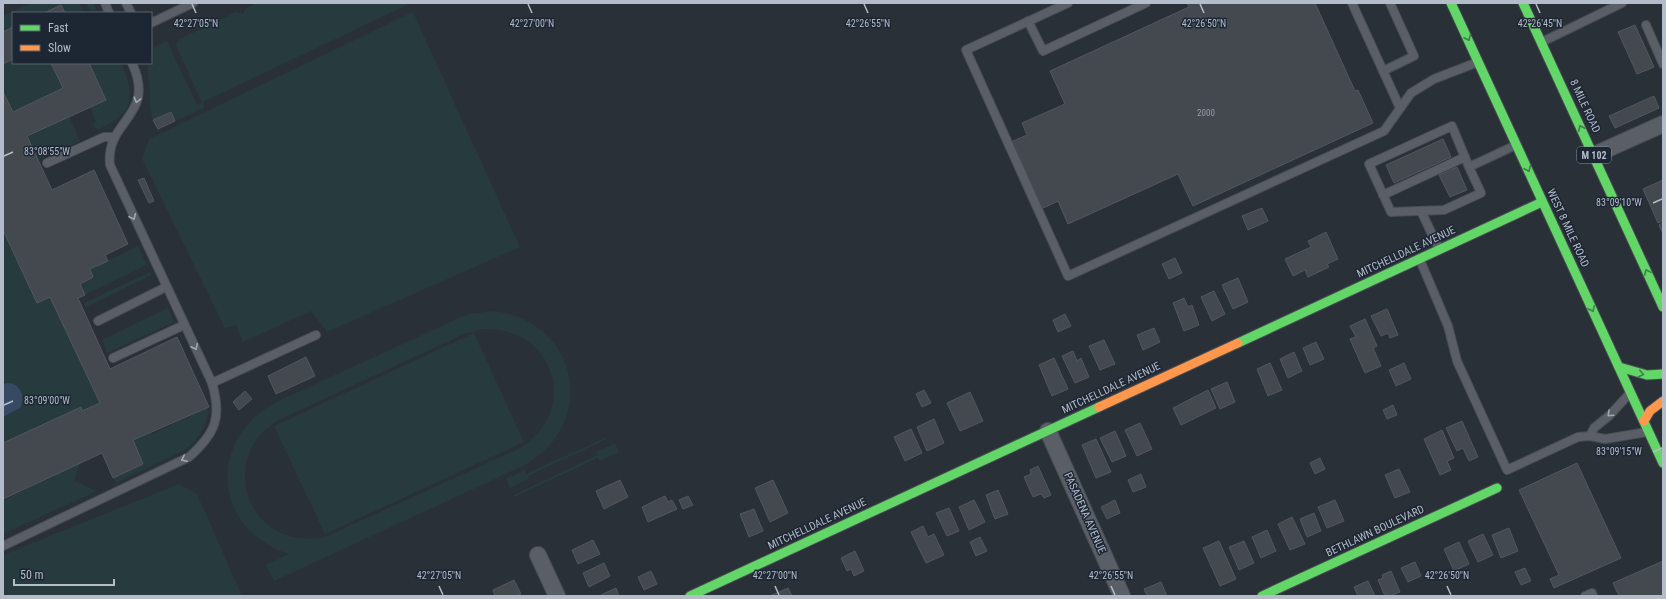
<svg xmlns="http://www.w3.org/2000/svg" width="1666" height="599" viewBox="0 0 1666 599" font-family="'Roboto Condensed',sans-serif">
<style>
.green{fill:#273a3e;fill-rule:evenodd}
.water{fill:#384963}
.building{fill:#444950;stroke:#52575f}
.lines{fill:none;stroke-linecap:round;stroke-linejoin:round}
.lane-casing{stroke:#484c53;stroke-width:10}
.street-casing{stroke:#484c53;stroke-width:18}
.fast-casing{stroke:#484c53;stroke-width:11}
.slow-casing{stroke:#484c53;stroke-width:11}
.lane{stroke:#5a5e66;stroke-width:8}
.street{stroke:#5a5e66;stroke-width:16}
.fast{stroke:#63d668;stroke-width:9}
.slow{stroke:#ff974d;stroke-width:9}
.oneway{stroke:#407e4e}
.oneway2{stroke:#a2a9b5}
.ticks{fill:none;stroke:#b4bcc9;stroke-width:1.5}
.labels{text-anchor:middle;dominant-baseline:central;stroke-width:3;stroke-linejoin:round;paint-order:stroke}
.number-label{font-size:9px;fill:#989fab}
.shield{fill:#1d2633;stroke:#878f9c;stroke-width:1}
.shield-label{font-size:10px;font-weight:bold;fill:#b4bcc9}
.street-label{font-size:11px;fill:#b4bcc9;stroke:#1d2633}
.ticks-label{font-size:10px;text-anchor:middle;fill:#b4bcc9;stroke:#1d2633;stroke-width:3;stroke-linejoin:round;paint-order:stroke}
</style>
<rect width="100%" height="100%" fill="#2a3038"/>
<!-- green -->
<g class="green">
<path d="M31 3H79L84 13H65L61 5 44 13H13V27L3 32V16Z"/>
<path d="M86 3H94L98 13H91Z"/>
<path d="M257 3H411L203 102 204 108 175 121 171 112 153 120C148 104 151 97 149 82 148 75 147 70 148 63H151L152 48 167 41 197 105 202 103 176 45 178 40 236 12 243 14 245 9Z"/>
<path d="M413 12 520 247 327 332 311 311 243 342 236 325 225 328 142 159 149 139Z"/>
<path d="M13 59V63H51L63 88 13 112 3 92V64Z"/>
<path d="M88 63H121C137 98 133 114 97 130L93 124 96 122 90 107Z"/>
<path d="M69 116 80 141 38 160 27 136Z"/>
<path d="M3 230 50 297 100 403 82 411 80 407 3 443Z"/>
<path d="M138 246 147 265 85 295 80 283 93 277 90 270Z"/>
<path d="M150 272 152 275 86 307 84 303Z"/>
<path d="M168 308 174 322 107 353 102 340Z"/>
<path d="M494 311C579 322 599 422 525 465L274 581 266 565 289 554C214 530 206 442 274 403L457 319 469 314ZM483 329C556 326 581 413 518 449L325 537C249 553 213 456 281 419L464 334Z"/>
<path d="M474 333 524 442 325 534 274 426Z"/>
<path d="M207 408 209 411C205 429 199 439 185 450L116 483 113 478 143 464 133 443 134 440 152 431 153 434Z"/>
<path d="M607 437V439L528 476 529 479 510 488 506 479 525 470 526 474Z"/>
<path d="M615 443 619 452 600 461 598 458 514 497V495L597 455 596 452Z"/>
<path d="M80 463 74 481 97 491 3 534V500Z"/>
<path d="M179 484 197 494 242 596H3V555Z"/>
</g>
<!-- water -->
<path class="water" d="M7 383C20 383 26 397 20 408L3 417V384Z"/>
<!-- building -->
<g class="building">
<path d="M1187 3H1315L1355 91 1358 90 1373 123 1193 206 1178 174 1068 224 1058 201 1041 209 1011 142 1027 135 1022 123 1065 104 1050 71 1189 7Z"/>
<path d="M61 5 65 13H44Z"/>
<path d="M1635 25 1654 67 1637 74 1618 32Z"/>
<path d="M13 27V59L3 64V32Z"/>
<path d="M51 63H89L106 100 27 136 52 190 94 170 128 244 105 255 108 261 90 269 93 277 80 284 85 295 78 298 110 369 177 337 209 407 133 440 143 464 113 478 102 453 3 499V443L81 407 82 411 100 403 50 297 37 303 3 230V92L13 112 63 88Z"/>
<path d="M1654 96 1659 108 1615 128 1609 116Z"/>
<path d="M171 112 175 121 158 129 153 120Z"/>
<path d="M1443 139 1451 157 1394 183 1386 165Z"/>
<path d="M1457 167 1467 190 1450 197 1439 175Z"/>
<path d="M144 178 154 201 149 203 138 180Z"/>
<path d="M1663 180V221L1658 223 1643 189Z"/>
<path d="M1262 208 1268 221 1248 230 1242 216Z"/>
<path d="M1663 223V234L1659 225Z"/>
<path d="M1326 232 1338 259 1327 264 1329 267 1308 277 1305 270 1293 276 1285 259 1311 247 1308 241Z"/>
<path d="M1175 258 1182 273 1169 279 1162 264Z"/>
<path d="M1238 278 1248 302 1233 309 1222 285Z"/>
<path d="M1214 291 1225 314 1212 321 1201 297Z"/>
<path d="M1184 298 1188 307 1192 305 1199 325 1184 331 1173 303Z"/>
<path d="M1387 309 1398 335 1390 338 1388 333 1381 336 1371 316Z"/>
<path d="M1065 314 1071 326 1058 332 1053 320Z"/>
<path d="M1365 319 1377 346 1373 348 1381 366 1365 373 1350 339 1356 337 1350 326Z"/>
<path d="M1154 328 1160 342 1143 350 1137 335Z"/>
<path d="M1104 340 1115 364 1100 370 1089 346Z"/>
<path d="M1316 342 1324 359 1310 365 1303 348Z"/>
<path d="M1073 351 1077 361 1081 358 1089 377 1075 383 1062 356Z"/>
<path d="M1294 352 1302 371 1288 378 1280 359Z"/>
<path d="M306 357 315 376 276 394 268 376Z"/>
<path d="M1054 358 1068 389 1052 396 1039 365Z"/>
<path d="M1270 363 1282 390 1268 396 1257 369Z"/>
<path d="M1404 363 1411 379 1396 386 1389 370Z"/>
<path d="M1227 382 1235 402 1220 409 1211 389Z"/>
<path d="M924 390 931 403 922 407 916 394Z"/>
<path d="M1208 390 1216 408 1181 425 1173 408Z"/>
<path d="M245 391 252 399 239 410 233 402Z"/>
<path d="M970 392 983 421 960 431 947 403Z"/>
<path d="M1393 405 1397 415 1387 419 1383 410Z"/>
<path d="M934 419 944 443 927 451 917 427Z"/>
<path d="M1462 421 1478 457 1469 461 1463 448 1457 451 1446 428Z"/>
<path d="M1140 423 1152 449 1137 456 1125 430Z"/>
<path d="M911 429 922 453 905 461 894 437Z"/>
<path d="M1442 430 1454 458 1447 461 1451 470 1440 475 1424 439Z"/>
<path d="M1115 431 1126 456 1112 462 1100 438Z"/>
<path d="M1096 439 1111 472 1096 478 1082 445Z"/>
<path d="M1320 458 1325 469 1315 474 1310 463Z"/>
<path d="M1577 463 1621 558 1554 588 1550 579 1559 575 1519 490Z"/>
<path d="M1038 466 1051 495 1044 498 1041 494 1033 497 1024 477 1031 474 1030 470Z"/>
<path d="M1399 469 1410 492 1395 498 1385 475Z"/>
<path d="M1141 474 1146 487 1133 492 1128 480Z"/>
<path d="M620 480 628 497 604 509 596 491Z"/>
<path d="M773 480 788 513 770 522 755 488Z"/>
<path d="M998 490 1008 514 995 519 986 495Z"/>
<path d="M665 496 668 502 672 500 677 509 648 522 642 507Z"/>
<path d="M688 496 693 505 683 509 679 500Z"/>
<path d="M974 500 985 522 969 530 959 507Z"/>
<path d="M1115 500 1120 513 1107 519 1101 507Z"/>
<path d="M1335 500 1344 521 1327 528 1318 507Z"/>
<path d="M949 508 959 531 947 536 936 513Z"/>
<path d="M754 509 763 531 749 537 740 514Z"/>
<path d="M1314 513 1321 531 1307 537 1300 519Z"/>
<path d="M1292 517 1305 544 1290 550 1278 524Z"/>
<path d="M923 526 928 537 934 534 944 555 926 563 911 532Z"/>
<path d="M1509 528 1518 551 1501 558 1492 535Z"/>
<path d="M1267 530 1276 551 1261 558 1252 537Z"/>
<path d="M1483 534 1493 555 1478 562 1468 541Z"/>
<path d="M980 537 987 551 976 556 970 542Z"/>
<path d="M593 540 600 554 578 564 572 550Z"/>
<path d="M1219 541 1236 579 1220 586 1203 548Z"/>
<path d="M1244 541 1254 563 1239 570 1229 547Z"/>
<path d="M1459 542 1469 564 1454 571 1444 549Z"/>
<path d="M855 551 864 571 854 576 851 569 847 571 841 558Z"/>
<path d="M1663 561V596H1619L1613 583Z"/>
<path d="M1415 562 1421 576 1408 582 1401 568Z"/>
<path d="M604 563 610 576 589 587 583 573Z"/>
<path d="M1525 568 1531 581 1521 585 1515 572Z"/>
<path d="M651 571 657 584 644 590 638 577Z"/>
<path d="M1391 571 1400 592 1390 596H1385L1378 580 1383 578 1382 575Z"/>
<path d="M514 580 521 594 516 596H495L493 590Z"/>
<path d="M1368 581 1375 596H1358L1354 587Z"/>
<path d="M1161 582 1167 596H1147L1144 589Z"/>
<path d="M616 588 619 596H599Z"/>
<path d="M788 588 792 596H770Z"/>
</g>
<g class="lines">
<defs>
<g id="lane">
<path d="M105 3 109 13"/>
<path d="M126 3 131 13"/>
<path d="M1068 3 966 50 1068 276 1384 131 1411 93 1434 79 1478 62"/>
<path d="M1352 3 1400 108"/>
<path d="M1028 21 1043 51 1146 3"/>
<path d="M151 23 193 3"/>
<path d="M1646 25 1663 64"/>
<path d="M1542 42 1622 3"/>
<path d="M1383 71 1414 56 1390 3"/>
<path d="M47 163 104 137H114"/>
<path d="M1469 167 1481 193 1444 210 1391 212 1369 164 1452 126 1469 167 1516 145"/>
<path d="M1383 195 1465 157"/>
<path d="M1421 211 1439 249"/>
<path d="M1420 260 1448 326 1457 361 1507 470 1578 437 1590 436 1605 439 1647 432"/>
<path d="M98 321 166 287"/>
<path d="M113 358 184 325"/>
<path d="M212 383 316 335"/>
<path d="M1590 436 1594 428 1610 415 1630 393"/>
<path d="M3 546 189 457C216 433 222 417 212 383L110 165C105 119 157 117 132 63"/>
<path d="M1585 596 1592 593 1593 596"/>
</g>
<g id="street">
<path d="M1594 155 1663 124"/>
<path d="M1048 431 1122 596"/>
<path d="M538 555 557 596"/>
</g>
<g id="fast">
<path d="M1451 3 1663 463"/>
<path d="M1523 3 1663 307"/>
<path d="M1238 343 1542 202"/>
<path d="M1619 367 1647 375 1663 374"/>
<path d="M690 596 1099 407"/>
<path d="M1262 596 1497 488"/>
</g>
<g id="slow">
<path d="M1099 407 1238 343"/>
<path d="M1644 421 1650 411 1663 401"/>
</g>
</defs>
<!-- lane casing -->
<use href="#lane" class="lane-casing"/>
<!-- street casing -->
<use href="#street" class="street-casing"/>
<!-- fast casing -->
<use href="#fast" class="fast-casing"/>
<!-- slow casing -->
<use href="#slow" class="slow-casing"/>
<!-- lane -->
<use href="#lane" class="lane"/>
<!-- street -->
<use href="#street" class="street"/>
<!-- fast -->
<use href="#fast" class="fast"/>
<!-- slow -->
<use href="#slow" class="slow"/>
</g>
<!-- one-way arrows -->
<defs><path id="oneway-chevron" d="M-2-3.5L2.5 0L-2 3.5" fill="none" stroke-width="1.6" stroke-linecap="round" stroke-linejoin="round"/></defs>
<g class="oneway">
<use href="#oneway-chevron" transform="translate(1468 38) rotate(65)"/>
<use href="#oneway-chevron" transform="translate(1581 128) rotate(-115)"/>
<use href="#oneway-chevron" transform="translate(1528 169) rotate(65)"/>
<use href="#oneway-chevron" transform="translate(1647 272) rotate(-114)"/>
<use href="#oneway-chevron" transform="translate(1592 309) rotate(65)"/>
<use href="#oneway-chevron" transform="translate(1641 374) rotate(13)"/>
</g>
<g class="oneway2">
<use href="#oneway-chevron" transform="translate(137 100) rotate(105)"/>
<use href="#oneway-chevron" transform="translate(133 217) rotate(65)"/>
<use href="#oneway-chevron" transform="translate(195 347) rotate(64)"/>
<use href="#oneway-chevron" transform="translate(1610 414) rotate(137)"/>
<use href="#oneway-chevron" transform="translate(184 459) rotate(154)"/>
</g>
<!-- ticks -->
<path class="ticks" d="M192 4 196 13M528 4 532 13M864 4 868 13M1200 4 1204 13M1536 4 1540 13M4 156 13 152M1653 203 1662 199M4 405 13 401M1653 452 1662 448M439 586 443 595M775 586 779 595M1111 586 1115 595M1447 586 1451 595"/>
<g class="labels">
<!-- number labels -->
<g class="number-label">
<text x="1206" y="113">2000</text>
</g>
<!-- shield labels -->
<rect class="shield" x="1577" y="147" width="34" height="16" rx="3"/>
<g class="shield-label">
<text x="1594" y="155">M 102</text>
</g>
<!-- street labels -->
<g class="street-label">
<text transform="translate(1585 106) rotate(65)">8 MILE ROAD</text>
<text transform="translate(1568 228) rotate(65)">WEST 8 MILE ROAD</text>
<text transform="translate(1406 252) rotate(-25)">MITCHELLDALE AVENUE</text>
<text transform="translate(1111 388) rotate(-25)">MITCHELLDALE AVENUE</text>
<text transform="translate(1085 513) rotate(66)">PASADENA AVENUE</text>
<text transform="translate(817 524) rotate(-25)">MITCHELLDALE AVENUE</text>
<text transform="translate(1375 531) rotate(-25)">BETHLAWN BOULEVARD</text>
</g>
</g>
<g class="ticks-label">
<text x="196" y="27">42°27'05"N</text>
<text x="532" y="27">42°27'00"N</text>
<text x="868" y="27">42°26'55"N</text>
<text x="1204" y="27">42°26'50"N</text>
<text x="1540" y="27">42°26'45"N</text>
<text x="47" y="155">83°08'55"W</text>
<text x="1619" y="206">83°09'10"W</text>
<text x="47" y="404">83°09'00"W</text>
<text x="1619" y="455">83°09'15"W</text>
<text x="439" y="579">42°27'05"N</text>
<text x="775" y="579">42°27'00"N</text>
<text x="1111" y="579">42°26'55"N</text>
<text x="1447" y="579">42°26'50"N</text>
</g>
<!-- border -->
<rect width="1666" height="599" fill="none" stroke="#b4bcc9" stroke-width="8"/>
<!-- legend -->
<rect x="12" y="12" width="140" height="52" fill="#1d2633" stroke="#59626f"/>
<rect x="20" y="25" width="20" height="6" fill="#63d668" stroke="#59626f"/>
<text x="48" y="32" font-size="12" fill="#b4bcc9">Fast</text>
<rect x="20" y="45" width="20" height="6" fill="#ff974d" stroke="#59626f"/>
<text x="48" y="52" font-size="12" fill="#b4bcc9">Slow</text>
<!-- scale -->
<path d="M14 579v6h100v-6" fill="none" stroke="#b4bcc9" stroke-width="2"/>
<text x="20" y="579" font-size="12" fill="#b4bcc9" stroke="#1d2633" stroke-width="3" paint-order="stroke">50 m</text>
</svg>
